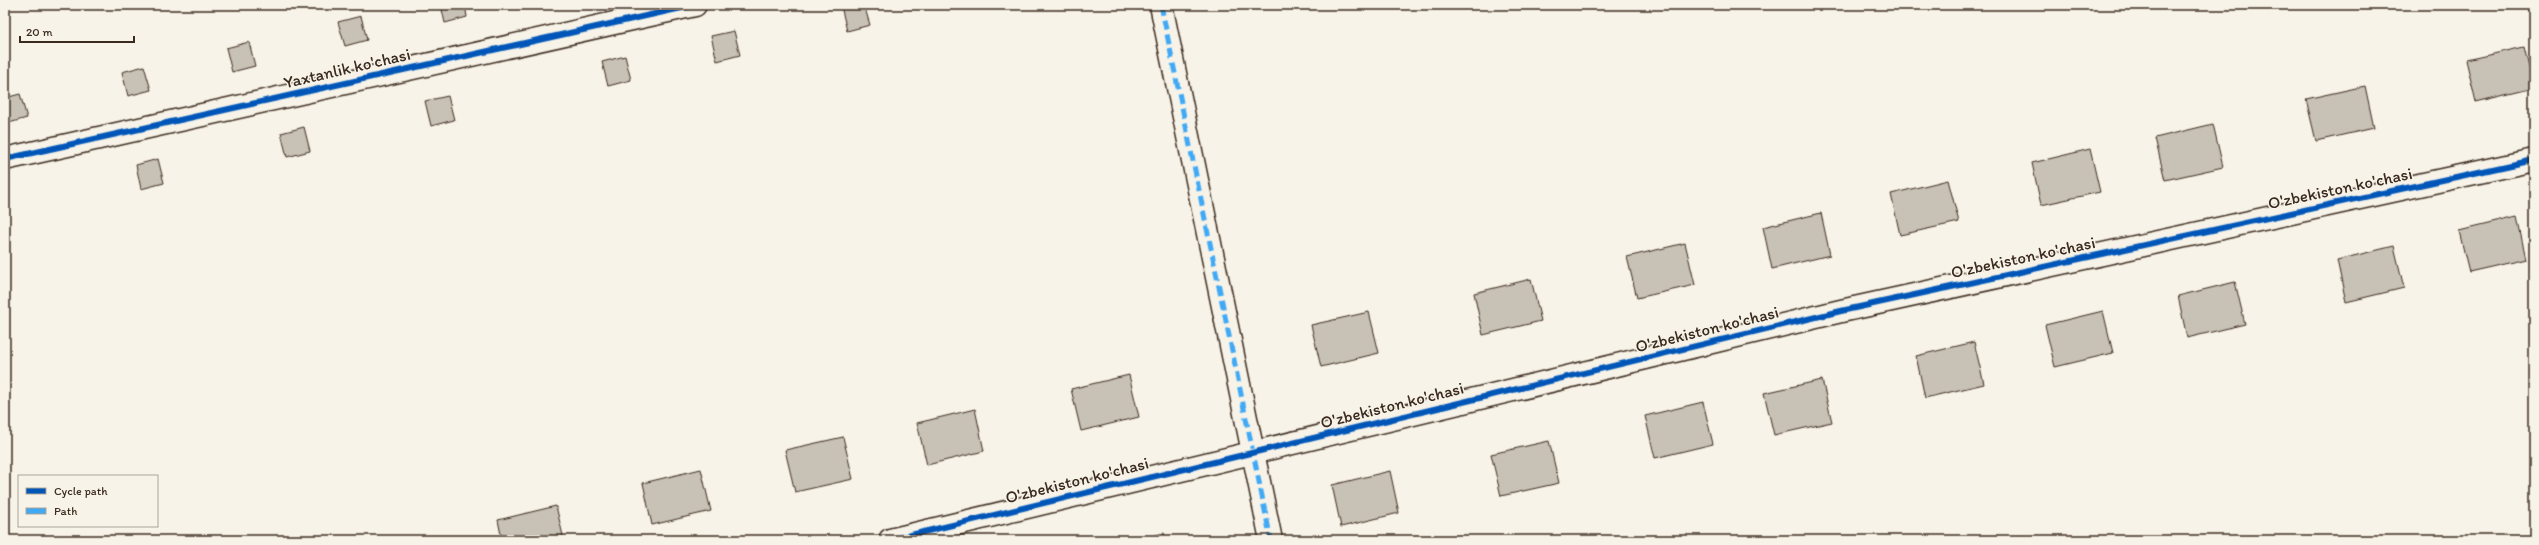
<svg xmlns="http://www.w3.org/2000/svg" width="2539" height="545" viewBox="0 0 2539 545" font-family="Itim,sans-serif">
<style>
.building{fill:#c8c1b6;stroke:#3b2a1e}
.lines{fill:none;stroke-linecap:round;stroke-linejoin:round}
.minor-casing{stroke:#3b2a1e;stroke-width:25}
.minor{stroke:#f7f3e8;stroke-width:22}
.quiet{stroke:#3fa9f5;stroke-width:5;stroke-dasharray:10 5;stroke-linecap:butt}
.cycleway-casing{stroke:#f7f3e8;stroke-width:8}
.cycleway{stroke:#0057b8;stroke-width:6}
.labels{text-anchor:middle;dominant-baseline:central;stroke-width:3;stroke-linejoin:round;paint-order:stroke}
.street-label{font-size:17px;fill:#3b2a1e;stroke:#f7f3e8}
</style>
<rect width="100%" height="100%" fill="#f7f3e8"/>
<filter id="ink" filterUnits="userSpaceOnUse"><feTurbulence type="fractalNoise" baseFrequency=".025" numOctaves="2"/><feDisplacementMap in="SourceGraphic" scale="8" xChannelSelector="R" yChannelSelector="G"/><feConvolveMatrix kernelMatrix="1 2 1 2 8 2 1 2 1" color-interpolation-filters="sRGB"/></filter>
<g filter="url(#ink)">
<!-- building -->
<g class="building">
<path d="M441 5H465L467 17 445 23Z"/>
<path d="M847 5H864L870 25 847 31 841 6Z"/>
<path d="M361 16 367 40 345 46 338 22Z"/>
<path d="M734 31 740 55 717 61 711 36Z"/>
<path d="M249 42 255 66 232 72 226 48Z"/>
<path d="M2524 47 2534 88 2476 102 2466 60Z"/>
<path d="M625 56 631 80 608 86 602 62Z"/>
<path d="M144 66 151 90 128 96 122 72Z"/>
<path d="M2365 86 2374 128 2316 141 2306 99Z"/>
<path d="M20 94 27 118 5 124V98Z"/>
<path d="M448 96 454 120 431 126 425 101Z"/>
<path d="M2213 124 2223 167 2165 180 2155 138Z"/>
<path d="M304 127 310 151 287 157 281 133Z"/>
<path d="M2090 149 2100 192 2041 205 2032 163Z"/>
<path d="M158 159 164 183 141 189 136 165Z"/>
<path d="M1948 180 1959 222 1900 235 1891 194Z"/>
<path d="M1821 213 1830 255 1772 269 1763 227Z"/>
<path d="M2517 217 2526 259 2469 272 2459 231Z"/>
<path d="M1685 243 1695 285 1637 298 1627 257Z"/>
<path d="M2394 246 2404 288 2346 302 2337 260Z"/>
<path d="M1531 279 1541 321 1483 335 1474 293Z"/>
<path d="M2235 282 2245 324 2187 338 2178 296Z"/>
<path d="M2103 311 2113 353 2055 367 2045 325Z"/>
<path d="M1369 312 1379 353 1321 367 1311 325Z"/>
<path d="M1974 342 1984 384 1925 398 1916 356Z"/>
<path d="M1129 375 1139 417 1081 431 1071 389Z"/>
<path d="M1822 380 1832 422 1774 435 1764 393Z"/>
<path d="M1703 402 1713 444 1655 458 1645 416Z"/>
<path d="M975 409 984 451 927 465 917 423Z"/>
<path d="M843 437 853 479 795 492 785 450Z"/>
<path d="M1549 441 1559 483 1501 496 1491 454Z"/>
<path d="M701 469 711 511 652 525 643 483Z"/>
<path d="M1390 471 1399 513 1341 527 1332 485Z"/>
<path d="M556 506 564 540H502L498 520Z"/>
<path d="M1164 533 1166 540H1135Z"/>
</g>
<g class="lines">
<defs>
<g id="minor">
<path d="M1161 5 1271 540"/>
<path d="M5 159 695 5"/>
<path d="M890 540 1841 311 2534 160"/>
</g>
</defs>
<!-- minor casing -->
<use href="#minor" class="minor-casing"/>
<!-- minor -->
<use href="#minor" class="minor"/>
<!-- quiet -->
<path class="quiet" d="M1161 5 1271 540"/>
<defs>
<g id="cycleway">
<path d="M5 159 695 5"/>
<path d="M890 540 1841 311 2534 160"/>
</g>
</defs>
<!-- cycleway casing -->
<use href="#cycleway" class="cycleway-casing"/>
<!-- cycleway -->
<use href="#cycleway" class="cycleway"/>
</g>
</g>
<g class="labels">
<!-- street labels -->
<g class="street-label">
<text transform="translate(347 68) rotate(-13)">Yaxtanlik ko'chasi</text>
<text transform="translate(2340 188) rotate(-12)">O'zbekiston ko'chasi</text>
<text transform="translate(2023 257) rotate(-12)">O'zbekiston ko'chasi</text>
<text transform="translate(1707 329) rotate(-14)">O'zbekiston ko'chasi</text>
<text transform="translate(1392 405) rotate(-14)">O'zbekiston ko'chasi</text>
<text transform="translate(1077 480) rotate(-14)">O'zbekiston ko'chasi</text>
</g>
</g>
<!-- margin -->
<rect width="2539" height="545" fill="none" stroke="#f7f3e8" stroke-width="20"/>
<rect x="10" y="10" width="2519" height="525" fill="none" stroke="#3b2a1e" stroke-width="1.5" filter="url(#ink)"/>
<!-- legend -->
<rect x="18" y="475" width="140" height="52" fill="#f7f3e8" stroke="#aca397"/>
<rect x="26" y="488" width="20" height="6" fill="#0057b8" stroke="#aca397"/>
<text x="54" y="495" font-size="12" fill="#3b2a1e">Cycle path</text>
<rect x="26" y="508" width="20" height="6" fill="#3fa9f5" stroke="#aca397"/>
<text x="54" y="515" font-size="12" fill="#3b2a1e">Path</text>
<!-- scale -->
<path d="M20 36v6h114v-6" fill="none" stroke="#3b2a1e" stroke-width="2"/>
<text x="26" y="36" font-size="12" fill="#3b2a1e" stroke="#f7f3e8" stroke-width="3" paint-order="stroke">20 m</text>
</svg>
